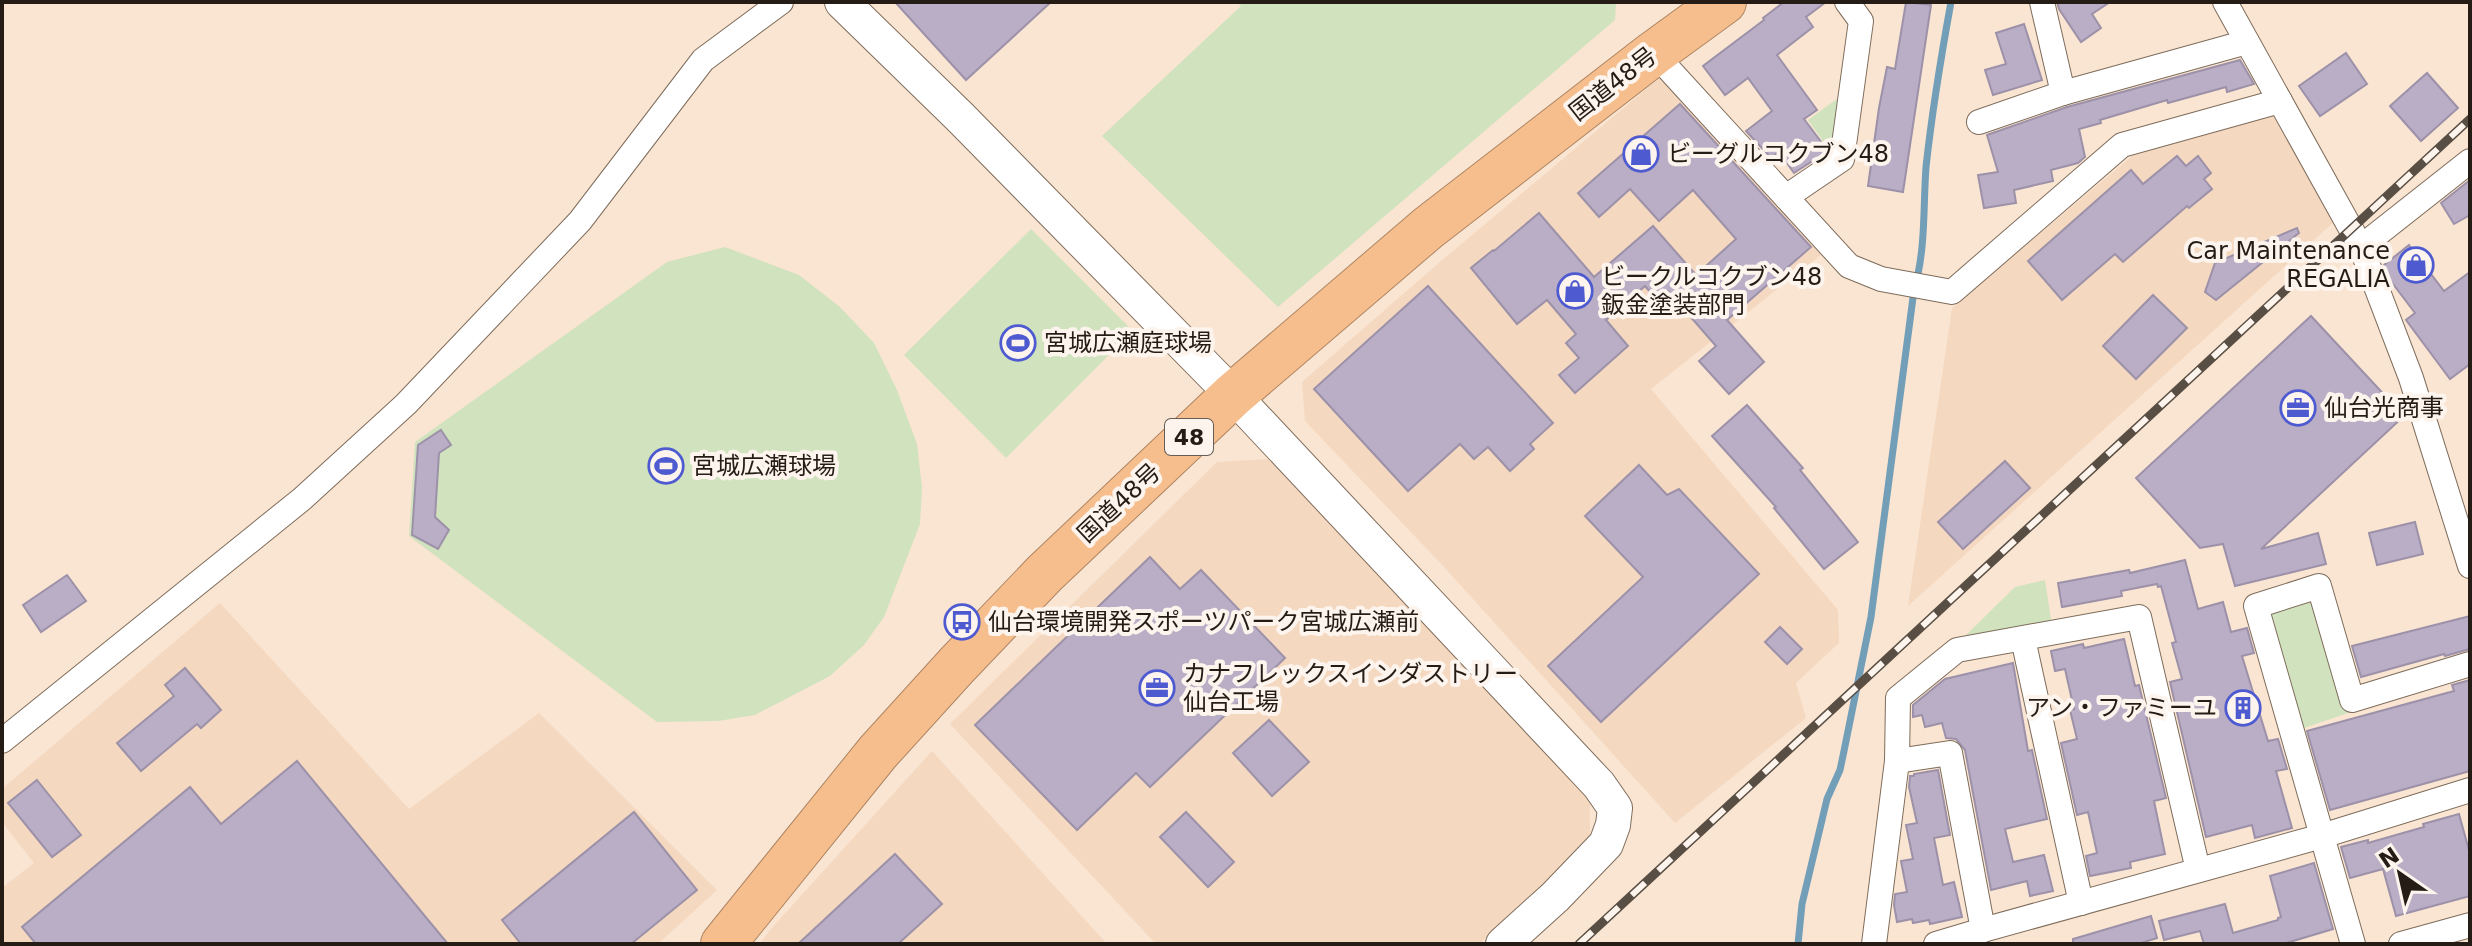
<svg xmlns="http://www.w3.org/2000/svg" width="2472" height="946" viewBox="0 0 2472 946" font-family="'DejaVu Sans','Noto Sans JP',sans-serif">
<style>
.built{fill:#f4d8c0}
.green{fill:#d0e2be}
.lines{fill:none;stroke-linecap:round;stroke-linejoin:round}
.stream{stroke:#729eb8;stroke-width:7}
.building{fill:#b9aec5;stroke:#9c91a8;stroke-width:2}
.street-casing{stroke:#7e6c5b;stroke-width:26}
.secondary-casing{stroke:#7e6c5b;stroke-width:36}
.highway-casing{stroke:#ad8563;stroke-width:46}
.street{stroke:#fff;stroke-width:24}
.secondary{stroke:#fff;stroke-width:34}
.highway{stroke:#f7be8d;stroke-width:44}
.rail-casing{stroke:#594e44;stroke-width:9}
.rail{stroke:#fdf4ed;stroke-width:6;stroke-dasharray:18;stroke-linecap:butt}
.labels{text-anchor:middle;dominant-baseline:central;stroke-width:8;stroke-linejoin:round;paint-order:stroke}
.shield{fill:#fdf4ed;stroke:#655d56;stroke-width:2}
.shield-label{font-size:22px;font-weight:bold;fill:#241c15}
.street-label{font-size:24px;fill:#241c15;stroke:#fdf4ed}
.poi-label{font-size:24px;fill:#241c15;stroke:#fdf4ed;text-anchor:start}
</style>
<rect width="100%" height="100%" fill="#fae5d2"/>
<!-- built -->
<g class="built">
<path d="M1664 74 1827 250 1651 389 1838 610 1839 643 1796 683 1806 718 1675 823 1445 568 1305 421 1302 382 1441 261Z"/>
<path d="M2273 115 2335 221 1908 606 1952 308 2132 156Z"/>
<path d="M1268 459 1590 792V841L1479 944H1156L950 724 1217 462Z"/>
<path d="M220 603 409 809 539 713 717 890 658 944H2V888L34 863 2 822V789Z"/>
<path d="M932 751 1107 944H760L770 930Z"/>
</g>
<!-- green -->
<g class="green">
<path d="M1238 2H1616L1615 20 1278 307 1102 136 1241 6Z"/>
<path d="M1848 91 1833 155 1808 120Z"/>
<path d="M1031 229 1133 331 1006 458 904 355Z"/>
<path d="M725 247 799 275 840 307 874 343 897 390 917 444 922 488 920 524 884 617 864 645 830 676 755 715 718 721 657 722 409 536 415 442 667 262Z"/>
<path d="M2045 580 2052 626 1962 639 2015 587Z"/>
<path d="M2311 595 2348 713 2304 728 2266 609Z"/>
</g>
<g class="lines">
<!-- stream -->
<path class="stream" d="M1798 944 1802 904 1827 799 1840 770 1844 751 1871 617 1914 290C1926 249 1923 209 1926 167 1932 112 1941 57 1951 2"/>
</g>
<!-- building -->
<g class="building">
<path d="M895 2H1051L966 80Z"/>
<path d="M1784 2H1826L1806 17 1813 27 1777 55 1817 110 1804 119 1828 151 1794 173 1779 152 1771 158 1746 131 1772 111 1748 78 1725 95 1703 66 1764 20 1763 18Z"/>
<path d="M1906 2 1931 5 1903 192 1868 186 1879 108 1887 67 1895 69Z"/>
<path d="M2057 2H2110L2092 14 2101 28 2081 42 2059 9Z"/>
<path d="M2024 24 2042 80 1993 95 1985 70 2006 64 1996 33Z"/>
<path d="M2346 53 2367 84 2320 116 2299 86Z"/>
<path d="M2240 60 2254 84 2227 92 2226 87 2168 103 2167 100 2100 120 2101 123 2079 129 2085 157 2078 163 2051 170 2053 181 2014 190 2016 203 1984 208 1978 175 1998 172 1987 135 2067 107Z"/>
<path d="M2427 73 2458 108 2421 141 2390 106Z"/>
<path d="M1680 104 1811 247 1727 320 1764 362 1729 394 1699 361 1716 346 1668 291 1657 300 1645 286 1606 320 1628 346 1575 393 1559 375 1579 358 1566 343 1576 334 1547 300 1517 324 1471 268 1493 250 1494 251 1539 213 1594 277 1653 226 1696 275 1736 239 1693 190 1659 221 1630 189 1599 217 1578 193Z"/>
<path d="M2177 156 2186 166 2198 156 2211 173 2204 179 2212 189 2189 208 2187 206 2123 262 2115 254 2062 300 2028 261 2131 170 2143 184Z"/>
<path d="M2470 180V215L2454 224 2441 203Z"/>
<path d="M2297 228 2299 233 2216 300 2205 292 2215 263Z"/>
<path d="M2409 245 2444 291 2470 272V364L2450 379 2406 320 2415 313 2390 280 2384 265Z"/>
<path d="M1428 286 1553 423 1530 444 1534 449 1510 471 1488 447 1474 459 1460 444 1408 491 1314 389Z"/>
<path d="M2153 295 2187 328 2136 379 2103 346Z"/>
<path d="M2311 316 2404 416 2261 549 2318 533 2326 564 2235 586 2223 544 2200 548 2136 478Z"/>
<path d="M1747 405 1803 468 1800 470 1858 542 1824 569 1774 508 1776 507 1712 436Z"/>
<path d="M441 430 451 445 439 453 435 517 449 530 438 549 412 535 418 445Z"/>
<path d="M2005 461 2030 488 1963 549 1938 522Z"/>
<path d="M1639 465 1667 495 1679 489 1759 574 1601 722 1548 666 1643 577 1585 516Z"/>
<path d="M2415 522 2423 554 2377 565 2369 533Z"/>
<path d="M1150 557 1180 589 1201 570 1285 658 1150 787 1136 773 1077 830 975 725Z"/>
<path d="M2185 560 2198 609 2223 602 2231 632 2247 628 2254 653 2242 656 2268 741 2278 739 2287 769 2276 771 2292 828 2255 838 2252 825 2206 837 2170 682 2182 679 2172 643 2176 642 2161 586 2158 587 2157 584 2121 591 2122 596 2062 607 2058 583 2129 570 2130 573Z"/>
<path d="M67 575 86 601 41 632 23 605Z"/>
<path d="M2470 616V649L2445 656 2444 654 2361 677 2352 646Z"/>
<path d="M1780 627 1802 649 1787 664 1765 642Z"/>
<path d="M2124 639 2135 686 2139 685 2166 798 2154 801 2165 854 2130 862 2131 868 2090 876 2086 856 2097 853 2088 812 2077 815 2061 743 2077 739 2070 710 2074 709 2065 669 2055 671 2051 651 2083 644 2084 648Z"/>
<path d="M2013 663 2028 751 2032 750 2047 819 2005 829 2013 862 2044 855 2053 891 2030 896 2027 881 1991 890 1965 750 1956 739 1946 738 1942 723 1925 727 1922 715 1913 717V705L1945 679Z"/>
<path d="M185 668 221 710 201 728 197 724 141 771 117 743 174 696 165 685Z"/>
<path d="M2470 680V771L2330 810 2307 731 2454 691 2452 685Z"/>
<path d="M1269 720 1309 762 1272 796 1233 753Z"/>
<path d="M297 761 448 944H36L22 927 190 787 221 824Z"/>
<path d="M1938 770 1950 835 1934 838 1943 885 1954 882 1962 917 1930 924 1929 920 1913 923 1912 919 1897 922 1894 905 1895 894 1907 892 1901 861 1913 859 1906 825 1917 823 1909 787 1910 776H1914V774Z"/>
<path d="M37 780 81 835 52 857 8 803Z"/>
<path d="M634 812 697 890 631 944H521L502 920Z"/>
<path d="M1186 812 1234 862 1208 887 1160 837Z"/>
<path d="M2459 814 2470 854V896L2396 916 2383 869 2350 878 2341 847 2368 840V843L2424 827 2423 824Z"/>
<path d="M895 854 942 904 898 944H798Z"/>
<path d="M2314 863 2333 929 2283 944H2204L2200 931 2164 940 2159 921 2225 904 2233 933 2278 920V918L2281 917 2270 876Z"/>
<path d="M2151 916 2157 938 2138 944H2073V939Z"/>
</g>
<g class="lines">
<defs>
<g id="street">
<path d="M2042 2 2063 93 2247 42"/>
<path d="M2225 2 2361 247 2411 378 2470 566"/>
<path d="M1654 53 1849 266 1881 279 1952 292 2122 145 2280 101"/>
<path d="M1979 122 2063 93"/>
<path d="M1786 197 1842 159 1861 21 1847 2"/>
<path d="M2361 247 2470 161"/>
<path d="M2023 639 2081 903"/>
<path d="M2470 664 2352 700 2319 586 2256 606 2322 836 2470 790"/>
<path d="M2 741 302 499 406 404 580 221 703 60 781 2"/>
<path d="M2198 870 2139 617 1957 650 1898 698 1897 761 1950 753 1983 930 2322 836 2353 944"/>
<path d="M1874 944 1897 761"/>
<path d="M1936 944 1983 930"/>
<path d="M2401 944 2470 925"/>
</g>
<path id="secondary" d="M842 2 961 118 1233 395 1599 785 1615 808 1613 825 1606 844 1555 897 1503 944"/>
<path id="highway" d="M723 944 878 752 957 665 1044 574 1233 395 1428 228 1654 53 1724 2"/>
</defs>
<!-- street casing -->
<use href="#street" class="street-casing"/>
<!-- secondary casing -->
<use href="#secondary" class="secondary-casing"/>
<!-- highway casing -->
<use href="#highway" class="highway-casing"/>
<!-- street -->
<use href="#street" class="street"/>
<!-- secondary -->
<use href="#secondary" class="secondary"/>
<!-- highway -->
<use href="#highway" class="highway"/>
<defs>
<path id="rail" d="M1579 944 2470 119"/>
</defs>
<!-- rail casing -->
<use href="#rail" class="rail-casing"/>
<!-- rail -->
<use href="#rail" class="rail"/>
</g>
<!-- icons -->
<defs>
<symbol id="shop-ring" viewBox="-11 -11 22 22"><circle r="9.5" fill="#fdf4ed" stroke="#4e5ad0" stroke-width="1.5"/><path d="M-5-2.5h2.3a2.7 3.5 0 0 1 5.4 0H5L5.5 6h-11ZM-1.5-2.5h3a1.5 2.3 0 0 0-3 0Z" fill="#4e5ad0"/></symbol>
<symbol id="stadium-ring" viewBox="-11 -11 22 22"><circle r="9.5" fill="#fdf4ed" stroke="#4e5ad0" stroke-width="1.5"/><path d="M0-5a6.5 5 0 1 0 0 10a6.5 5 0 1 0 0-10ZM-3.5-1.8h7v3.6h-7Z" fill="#4e5ad0"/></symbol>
<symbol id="office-ring" viewBox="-11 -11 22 22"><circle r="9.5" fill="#fdf4ed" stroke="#4e5ad0" stroke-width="1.5"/><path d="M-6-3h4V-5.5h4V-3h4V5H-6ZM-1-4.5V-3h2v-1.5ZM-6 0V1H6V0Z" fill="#4e5ad0"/></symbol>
<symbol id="bus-ring" viewBox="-11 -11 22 22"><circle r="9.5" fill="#fdf4ed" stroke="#4e5ad0" stroke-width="1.5"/><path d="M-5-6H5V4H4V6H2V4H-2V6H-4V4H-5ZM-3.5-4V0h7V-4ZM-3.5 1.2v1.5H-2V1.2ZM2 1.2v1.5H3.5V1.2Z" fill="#4e5ad0"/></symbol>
<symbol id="building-ring" viewBox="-11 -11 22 22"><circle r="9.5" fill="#fdf4ed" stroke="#4e5ad0" stroke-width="1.5"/><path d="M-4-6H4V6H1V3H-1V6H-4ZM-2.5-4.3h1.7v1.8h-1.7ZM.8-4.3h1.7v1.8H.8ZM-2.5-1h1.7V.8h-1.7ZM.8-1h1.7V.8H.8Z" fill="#4e5ad0"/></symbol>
</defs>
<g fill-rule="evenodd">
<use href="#shop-ring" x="1621" y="134" width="40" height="40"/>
<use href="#shop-ring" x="2396" y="245" width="40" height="40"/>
<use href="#shop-ring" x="1555" y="271" width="40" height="40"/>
<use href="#stadium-ring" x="998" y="323" width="40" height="40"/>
<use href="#office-ring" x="2278" y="388" width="40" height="40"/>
<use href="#stadium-ring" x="646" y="446" width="40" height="40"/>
<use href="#bus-ring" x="942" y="602" width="40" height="40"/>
<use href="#office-ring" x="1137" y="668" width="40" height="40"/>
<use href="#building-ring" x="2223" y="688" width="40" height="40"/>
</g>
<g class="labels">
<!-- shield labels -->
<rect class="shield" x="1165" y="419" width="48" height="36" rx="6"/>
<g class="shield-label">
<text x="1189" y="437">48</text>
</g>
<!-- street labels -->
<g class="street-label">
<text transform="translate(1613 84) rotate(-38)">国道48号</text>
<text transform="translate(1119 503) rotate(-43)">国道48号</text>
</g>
<!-- poi labels -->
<g class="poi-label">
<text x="1667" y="154">ビーグルコクブン48</text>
<text x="2390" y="251" text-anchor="end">Car Maintenance<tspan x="2390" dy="28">REGALIA</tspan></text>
<text x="1601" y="277">ビークルコクブン48<tspan x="1601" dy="28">鈑金塗装部門</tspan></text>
<text x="1044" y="343">宮城広瀬庭球場</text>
<text x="2324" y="408">仙台光商事</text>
<text x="692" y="466">宮城広瀬球場</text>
<text x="988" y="622">仙台環境開発スポーツパーク宮城広瀬前</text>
<text x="1183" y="674">カナフレックスインダストリー<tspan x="1183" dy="28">仙台工場</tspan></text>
<text x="2217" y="708" text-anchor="end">アン・ファミーユ</text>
</g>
</g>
<!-- border -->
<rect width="2472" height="946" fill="none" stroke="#241c15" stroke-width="8"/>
<!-- north arrow -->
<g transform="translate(2400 874) rotate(326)" stroke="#fdf4ed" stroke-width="6" paint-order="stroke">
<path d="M0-6L14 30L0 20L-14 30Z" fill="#241c15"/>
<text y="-12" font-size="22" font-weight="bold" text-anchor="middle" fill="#241c15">N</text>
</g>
</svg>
